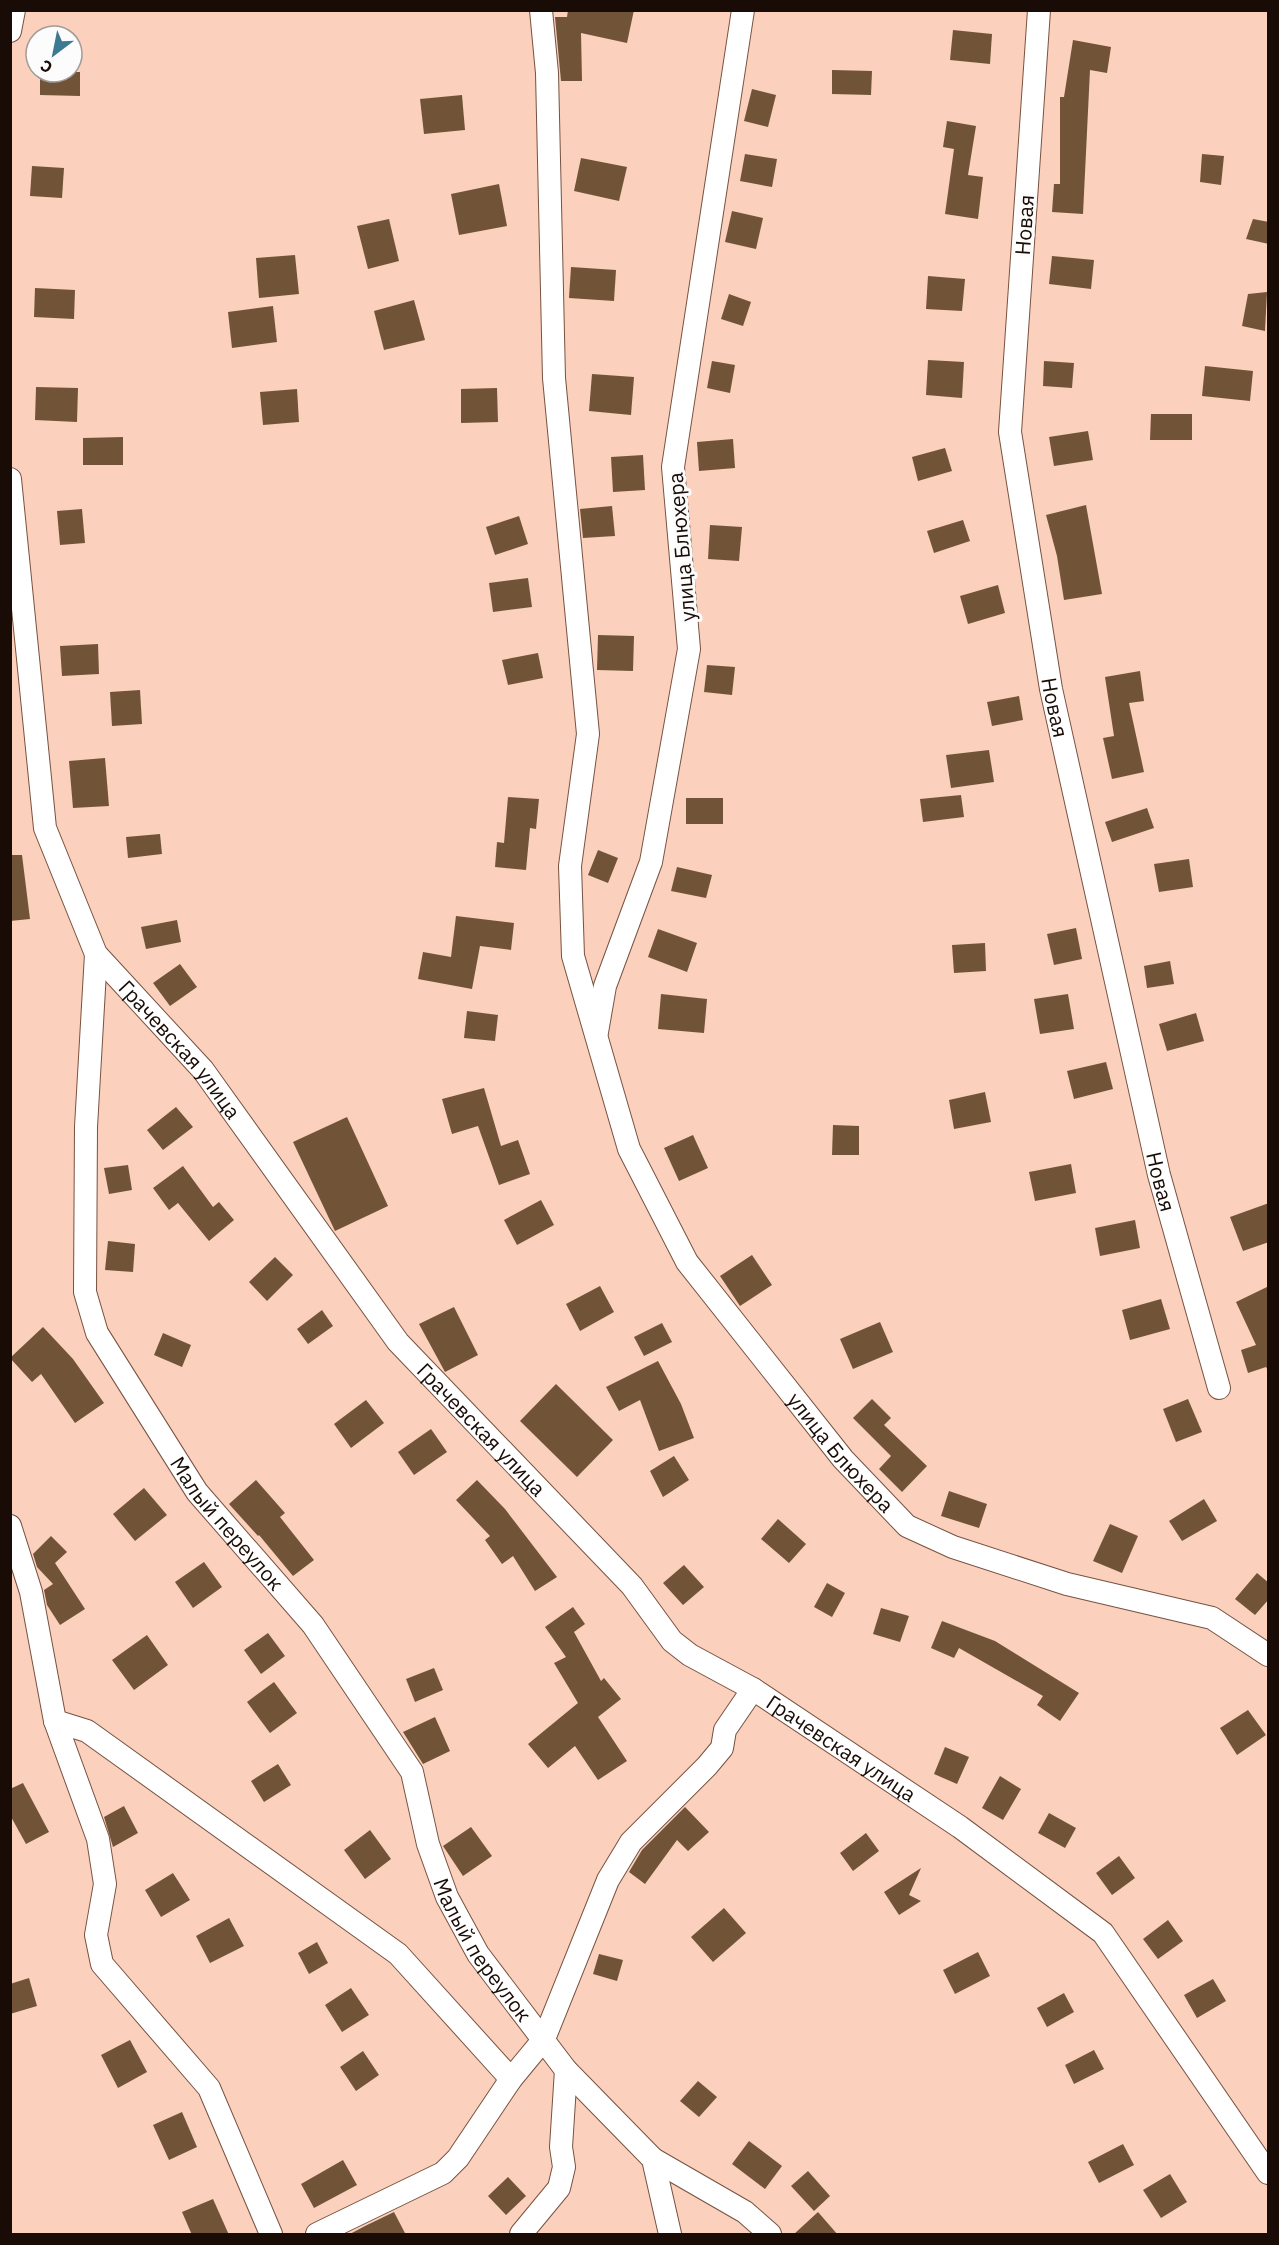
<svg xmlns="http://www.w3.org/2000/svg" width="1279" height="2245" viewBox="0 0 1279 2245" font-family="'IBM Plex Sans',sans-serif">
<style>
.building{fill:#715438}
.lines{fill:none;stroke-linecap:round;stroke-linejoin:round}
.minor-casing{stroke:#775241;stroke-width:24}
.minor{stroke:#fff;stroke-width:22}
.labels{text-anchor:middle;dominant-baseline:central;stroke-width:6;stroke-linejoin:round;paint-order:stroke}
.street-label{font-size:21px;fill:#190b05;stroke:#fcfcfc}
</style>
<rect width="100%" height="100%" fill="#fbd0bc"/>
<!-- building -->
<g class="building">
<path d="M568 10H634L627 43 581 33 582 81H561L555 17H567Z"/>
<path d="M953 30 992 34 990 64 950 60Z"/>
<path d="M1073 40 1111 47 1107 73 1090 70 1083 214 1052 212 1054 184H1060V97H1064Z"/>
<path d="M832 70 872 71 871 95 832 94Z"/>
<path d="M40 72H80V96L40 95Z"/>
<path d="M752 89 776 95 768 127 744 121Z"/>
<path d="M462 95 465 130 424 134 420 99Z"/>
<path d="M947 121 976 126 968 175 983 177 978 219 945 214 954 149 943 147Z"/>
<path d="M745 154 777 159 772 187 740 181Z"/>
<path d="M1202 154 1224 156 1221 185 1200 182Z"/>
<path d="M581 158 627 167 619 201 574 191Z"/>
<path d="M32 166 64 168 62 198 30 196Z"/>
<path d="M499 184 507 226 459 235 451 194Z"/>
<path d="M732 211 763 218 756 249 725 242Z"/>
<path d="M389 219 399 261 368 269 357 226Z"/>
<path d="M1253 219 1269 222V244L1246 239Z"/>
<path d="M295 255 299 294 259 298 256 258Z"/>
<path d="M1052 256 1094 260 1091 289 1049 284Z"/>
<path d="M571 267 616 270 614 301 569 298Z"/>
<path d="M928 276 965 279 962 311 926 309Z"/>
<path d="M35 288 75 290 74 319 34 317Z"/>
<path d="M1267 292 1265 331 1242 326 1248 294Z"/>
<path d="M729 294 751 302 743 326 721 319Z"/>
<path d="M414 300 425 340 384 350 374 311Z"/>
<path d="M273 306 277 342 232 348 228 312Z"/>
<path d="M928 360 964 362 962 398 926 395Z"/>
<path d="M712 361 735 365 730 393 707 388Z"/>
<path d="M1044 361 1074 363 1072 388 1043 386Z"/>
<path d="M1205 366 1253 371 1250 401 1202 396Z"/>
<path d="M592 374 634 377 631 415 589 411Z"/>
<path d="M36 387 78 388 77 422 35 420Z"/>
<path d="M497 388 498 422 461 423V389Z"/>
<path d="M297 389 299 422 263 425 260 392Z"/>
<path d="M1151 414H1192V440H1150Z"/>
<path d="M1088 431 1093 460 1054 466 1049 437Z"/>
<path d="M123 437V465H83V438Z"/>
<path d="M733 439 735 468 699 471 697 442Z"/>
<path d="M945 448 952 471 918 481 912 457Z"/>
<path d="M643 455 645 490 613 492 611 457Z"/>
<path d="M1086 505 1102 594 1064 600 1057 556 1046 515Z"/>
<path d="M612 506 615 536 583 538 580 509Z"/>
<path d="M82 509 85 543 60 545 57 511Z"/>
<path d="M519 516 528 544 495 555 486 527Z"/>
<path d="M963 520 970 541 934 553 927 531Z"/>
<path d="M710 525 742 527 739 561 708 559Z"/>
<path d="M528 578 532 607 493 612 489 583Z"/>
<path d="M998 585 1005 613 968 624 960 596Z"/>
<path d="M598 635 634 636 633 671 597 670Z"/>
<path d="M98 644 99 674 62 676 60 646Z"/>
<path d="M538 653 543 678 508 685 502 660Z"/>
<path d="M707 665 735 667 732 695 704 692Z"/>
<path d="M1140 671 1144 701 1129 703 1144 772 1112 779 1103 738 1114 736 1105 677Z"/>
<path d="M140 690 142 724 112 726 110 692Z"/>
<path d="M1019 696 1023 720 992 726 987 702Z"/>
<path d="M989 750 994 782 951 788 946 755Z"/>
<path d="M105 758 109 806 73 808 69 761Z"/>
<path d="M961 795 964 817 923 822 920 799Z"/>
<path d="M508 797 539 799 536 829 530 828 526 870 495 867 497 842 504 843Z"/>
<rect x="686" y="798" width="37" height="26"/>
<path d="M1147 808 1154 828 1112 842 1105 822Z"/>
<path d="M160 834 162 854 128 858 126 837Z"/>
<path d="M598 850 618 858 608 883 588 875Z"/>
<path d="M10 855H22L30 919 10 921Z"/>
<path d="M1189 859 1193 887 1159 892 1154 864Z"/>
<path d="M677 867 712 875 706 898 671 891Z"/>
<path d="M456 916 514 923 511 950 480 946 472 989 418 979 423 952 451 957Z"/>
<path d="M177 920 181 942 146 949 141 927Z"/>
<path d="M1076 928 1082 959 1054 965 1047 934Z"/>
<path d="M658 929 697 943 687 972 648 957Z"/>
<path d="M985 943 986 971 954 973 952 945Z"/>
<path d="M1170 961 1174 984 1147 988 1144 966Z"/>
<path d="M180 964 197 987 170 1006 153 983Z"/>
<path d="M661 994 707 999 704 1033 658 1029Z"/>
<path d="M1068 994 1074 1029 1040 1034 1034 999Z"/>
<path d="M467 1011 498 1015 495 1041 464 1038Z"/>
<path d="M1196 1013 1204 1041 1167 1051 1159 1024Z"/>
<path d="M1106 1062 1113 1089 1074 1099 1067 1071Z"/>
<path d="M484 1088 501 1146 518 1140 530 1174 499 1185 478 1126 452 1134 442 1099Z"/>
<path d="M985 1092 991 1122 954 1129 949 1100Z"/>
<path d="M176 1107 193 1127 163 1150 147 1130Z"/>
<path d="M347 1117 388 1206 335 1231 293 1142Z"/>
<path d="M833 1125 859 1126V1155H832Z"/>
<path d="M693 1135 708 1168 679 1181 664 1148Z"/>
<path d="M1071 1164 1076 1193 1035 1201 1029 1172Z"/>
<path d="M128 1165 132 1190 109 1194 104 1168Z"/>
<path d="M183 1166 213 1207 219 1202 234 1220 209 1241 178 1203 169 1210 153 1188Z"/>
<path d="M541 1200 554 1225 517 1245 504 1220Z"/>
<path d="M1269 1203V1242L1243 1251 1230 1217Z"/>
<path d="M1135 1220 1140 1248 1100 1256 1095 1228Z"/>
<path d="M108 1241 135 1244 133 1272 105 1270Z"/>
<path d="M752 1255 772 1285 740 1306 720 1276Z"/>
<path d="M275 1257 293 1275 267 1301 249 1282Z"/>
<path d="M600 1286 614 1312 580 1331 566 1304Z"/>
<path d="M1269 1286V1372L1266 1367 1248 1373 1241 1350 1256 1345 1236 1302Z"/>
<path d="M1161 1299 1170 1329 1130 1340 1122 1310Z"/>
<path d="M454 1307 478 1355 445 1372 419 1324Z"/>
<path d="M322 1310 333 1326 308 1344 297 1329Z"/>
<path d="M880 1322 893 1352 853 1369 840 1339Z"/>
<path d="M662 1323 672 1342 644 1356 634 1337Z"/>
<path d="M43 1327 73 1359 104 1403 75 1423 41 1374 32 1382 10 1358Z"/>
<path d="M163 1333 191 1345 182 1367 154 1355Z"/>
<path d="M658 1361 681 1404 694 1438 659 1451 640 1400 619 1411 606 1387Z"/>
<path d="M556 1384 613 1440 577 1477 520 1421Z"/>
<path d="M872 1399 891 1418 884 1425 927 1466 902 1492 879 1469 891 1456 853 1418Z"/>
<path d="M1188 1399 1202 1432 1176 1442 1163 1409Z"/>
<path d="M366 1400 384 1423 351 1448 334 1424Z"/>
<path d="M431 1429 447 1452 414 1475 398 1452Z"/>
<path d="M674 1456 689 1480 663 1497 650 1471Z"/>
<path d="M256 1480 285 1513 280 1517 314 1560 293 1576 259 1535 258 1536 229 1504Z"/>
<path d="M477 1480 505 1509 557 1577 535 1591 513 1556 502 1564 485 1540 490 1536 456 1500Z"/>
<path d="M144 1488 167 1515 135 1541 113 1514Z"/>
<path d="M949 1491 987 1504 979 1528 941 1516Z"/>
<path d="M1204 1499 1217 1521 1182 1541 1169 1521Z"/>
<path d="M778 1519 806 1544 789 1563 761 1539Z"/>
<path d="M1110 1524 1138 1536 1122 1573 1093 1561Z"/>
<path d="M51 1536 67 1552 55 1563 85 1609 60 1625 47 1605 44 1590 53 1584 37 1567 33 1554Z"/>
<path d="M204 1562 222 1587 193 1608 175 1582Z"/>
<path d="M684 1565 704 1587 683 1605 663 1583Z"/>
<path d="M1257 1573 1269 1583V1599L1255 1615 1235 1599Z"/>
<path d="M827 1583 845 1593 832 1617 814 1607Z"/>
<path d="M573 1607 585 1624 574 1632 601 1681 604 1678 621 1699 598 1717 627 1761 598 1780 575 1746 548 1768 528 1744 578 1703 554 1663 566 1657 545 1627Z"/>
<path d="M881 1608 909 1616 900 1642 873 1634Z"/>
<path d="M942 1621 995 1641 1079 1693 1060 1721 1037 1705 1043 1696 959 1648 954 1658 931 1648Z"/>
<path d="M268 1633 285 1656 261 1674 244 1650Z"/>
<path d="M147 1635 168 1665 134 1690 112 1660Z"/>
<path d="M434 1668 443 1690 415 1702 406 1679Z"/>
<path d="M274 1682 297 1713 270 1733 247 1702Z"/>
<path d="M1248 1710 1266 1735 1237 1755 1220 1728Z"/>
<path d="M435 1717 450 1751 423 1764 403 1732Z"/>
<path d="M945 1747 969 1757 957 1784 934 1774Z"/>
<path d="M278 1764 291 1785 264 1802 251 1781Z"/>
<path d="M1000 1776 1021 1789 1003 1820 982 1808Z"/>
<path d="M23 1783 49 1832 26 1844 10 1815V1789Z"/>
<path d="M124 1806 138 1833 113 1847 104 1817Z"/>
<path d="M685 1807 709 1832 688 1851 677 1840 645 1884 629 1872 642 1850Z"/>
<path d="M1049 1813 1076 1828 1065 1848 1038 1833Z"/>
<path d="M471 1827 492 1856 463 1876 443 1846Z"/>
<path d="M370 1830 391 1859 365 1879 344 1850Z"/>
<path d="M866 1833 879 1851 853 1871 840 1853Z"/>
<path d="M1119 1856 1135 1878 1112 1895 1096 1873Z"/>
<path d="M921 1868 909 1895 921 1901 899 1915 884 1892Z"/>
<path d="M173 1873 190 1900 161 1917 145 1890Z"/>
<path d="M724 1908 746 1933 713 1962 691 1937Z"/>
<path d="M229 1918 244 1946 210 1963 196 1936Z"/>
<path d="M1168 1920 1183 1941 1158 1959 1143 1939Z"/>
<path d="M317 1942 328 1963 309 1974 298 1953Z"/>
<path d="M978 1952 990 1976 955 1994 943 1970Z"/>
<path d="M599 1954 623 1960 617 1981 593 1974Z"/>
<path d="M29 1978 37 2006 10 2014V1984Z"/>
<path d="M1213 1979 1226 2001 1197 2018 1184 1995Z"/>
<path d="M351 1988 369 2015 342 2032 325 2005Z"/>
<path d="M1064 1993 1074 2012 1047 2027 1037 2008Z"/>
<path d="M130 2040 147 2072 118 2088 101 2055Z"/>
<path d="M1094 2050 1104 2069 1074 2084 1065 2065Z"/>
<path d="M363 2051 379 2075 356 2091 340 2067Z"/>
<path d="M698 2081 717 2097 699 2117 680 2101Z"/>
<path d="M182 2112 197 2147 169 2160 153 2125Z"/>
<path d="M749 2141 782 2166 765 2189 732 2164Z"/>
<path d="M1123 2144 1134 2165 1099 2183 1088 2162Z"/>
<path d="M343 2160 357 2185 314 2208 301 2184Z"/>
<path d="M808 2171 830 2196 814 2211 791 2186Z"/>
<path d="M1170 2174 1187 2202 1161 2218 1143 2190Z"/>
<path d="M508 2177 526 2196 506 2215 488 2196Z"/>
<path d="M213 2199 229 2235H192L182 2212Z"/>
<path d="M394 2212 406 2235H348L365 2226Z"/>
<path d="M818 2212 838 2235H793Z"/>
</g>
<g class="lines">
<defs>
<g id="minor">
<path id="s1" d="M541 10 547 73 554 378 588 734 570 866 573 956 629 1149 687 1262 843 1459 907 1526 953 1547 1067 1584 1212 1618 1268 1655"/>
<path id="s2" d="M1039 10 1010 432 1051 689 1159 1175 1219 1388"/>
<path d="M10 31 14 10"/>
<path id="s3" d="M10 479 45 828 96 954 203 1070 398 1342 632 1586 672 1641 690 1655 753 1689 960 1827 1103 1933 1268 2173"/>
<path id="s4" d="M96 954 86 1127 85 1292 97 1333 197 1492 313 1625 412 1772 428 1844 447 1897 478 1954 566 2070 653 2159 670 2234"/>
<path d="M597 1032 605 986 651 862 689 649 673 467 743 10"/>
<path d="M10 1526 31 1592 55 1721 98 1839 105 1884 96 1935 102 1964 209 2088 271 2234"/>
<path d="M55 1721 87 1731 398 1954 511 2079"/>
<path d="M653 2159 745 2212 770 2234"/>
<path d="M317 2234 443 2173 458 2158 511 2079 544 2039 608 1880 631 1842 707 1766 722 1748 725 1730 753 1689"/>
<path d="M521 2234 559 2188 564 2167 561 2147 566 2070"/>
</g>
</defs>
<!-- minor casing -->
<use href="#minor" class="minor-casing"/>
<!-- minor -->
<use href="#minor" class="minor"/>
</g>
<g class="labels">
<!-- street labels -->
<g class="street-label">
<text transform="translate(1024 225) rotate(-86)">Новая</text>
<text transform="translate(681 547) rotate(-95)">улица Блюхера</text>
<text stroke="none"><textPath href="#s2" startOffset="702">Новая</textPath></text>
<text stroke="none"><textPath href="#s3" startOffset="614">Грачевская улица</textPath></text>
<text stroke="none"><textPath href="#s2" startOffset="1188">Новая</textPath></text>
<text stroke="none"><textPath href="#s3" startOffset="1100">Грачевская улица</textPath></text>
<text stroke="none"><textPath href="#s1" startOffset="1522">улица Блюхера</textPath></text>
<text stroke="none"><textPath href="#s4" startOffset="612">Малый переулок</textPath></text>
<text stroke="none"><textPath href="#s3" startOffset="1586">Грачевская улица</textPath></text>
<text stroke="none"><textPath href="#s4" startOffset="1116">Малый переулок</textPath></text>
</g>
</g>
<!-- border -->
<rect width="1279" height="2245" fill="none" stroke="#190b05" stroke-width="24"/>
<!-- north arrow -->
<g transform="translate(54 54) rotate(212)"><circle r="28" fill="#fcfcfc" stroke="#a19c99" stroke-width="1.5"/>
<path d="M0-4.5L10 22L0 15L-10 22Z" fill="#3d7991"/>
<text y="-9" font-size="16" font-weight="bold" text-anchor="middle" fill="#190b05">С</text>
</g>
</svg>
